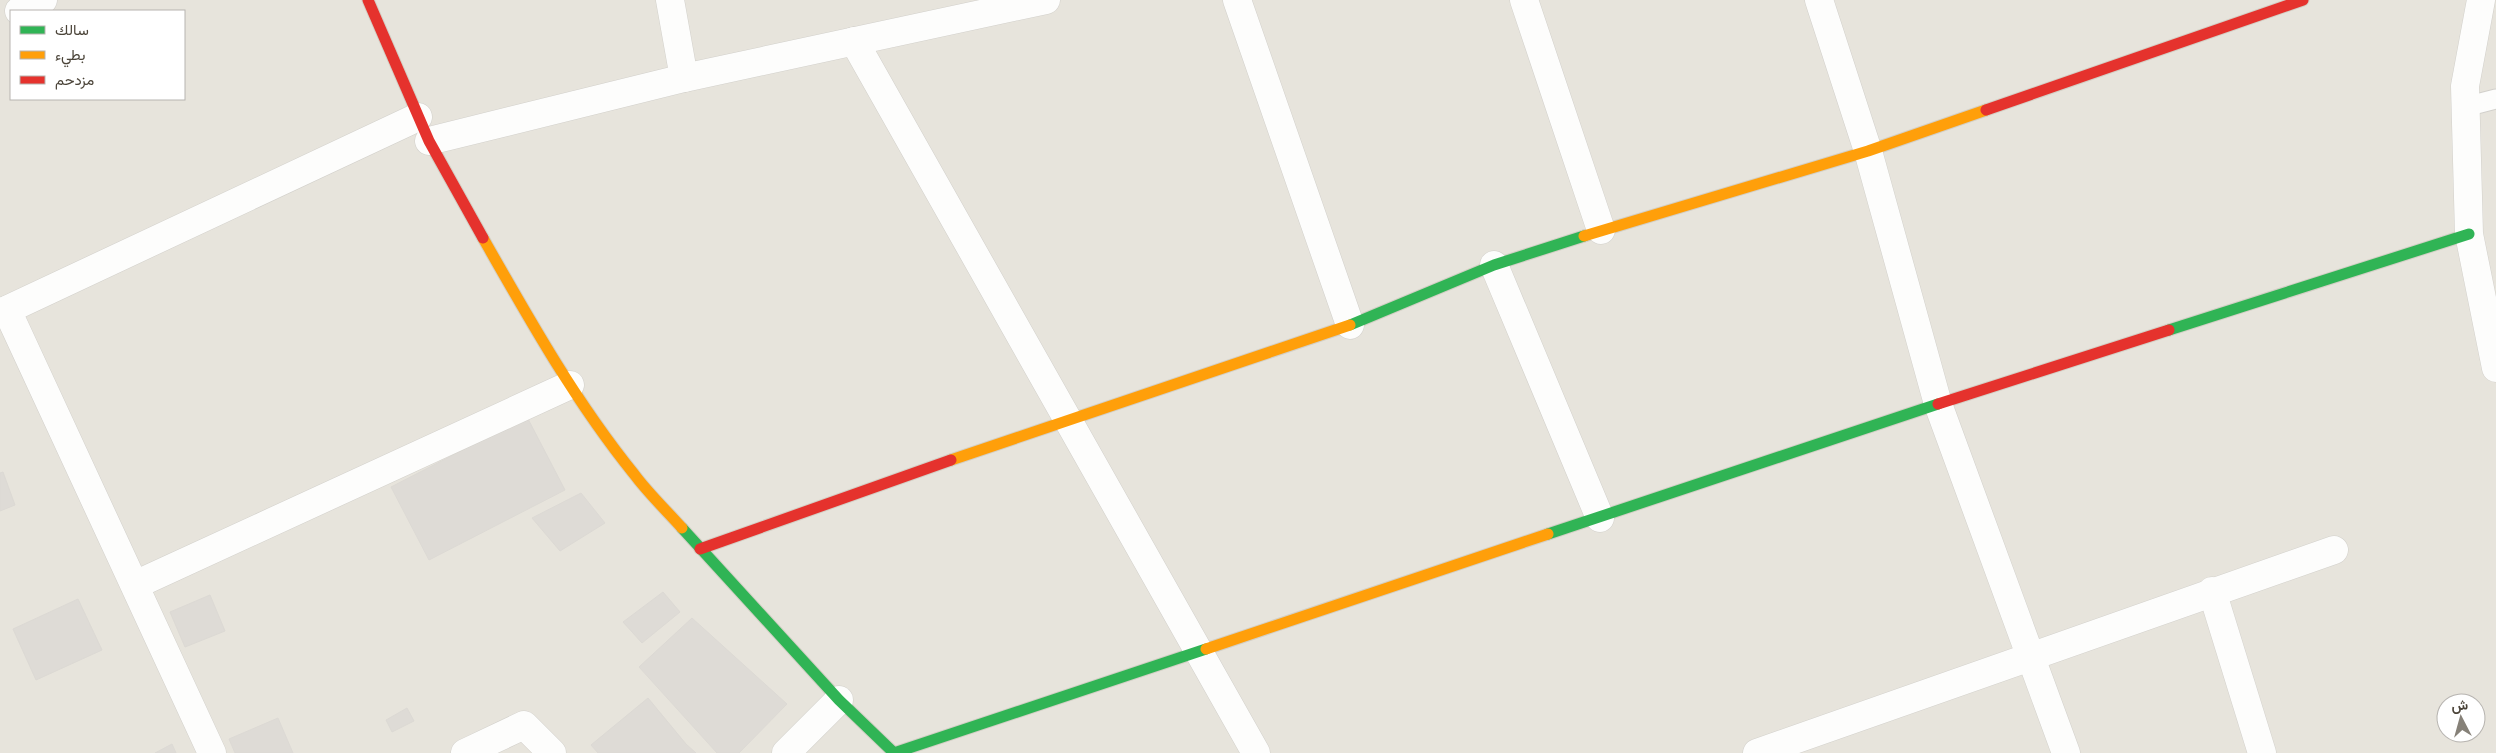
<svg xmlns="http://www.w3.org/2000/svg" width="2496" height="753" viewBox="0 0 2496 753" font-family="Arial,Vazirmatn,sans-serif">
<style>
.residential{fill:#e7e4dc;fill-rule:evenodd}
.building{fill:#dedbd6;stroke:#dcd9d4}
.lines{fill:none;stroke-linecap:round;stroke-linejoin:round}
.lane-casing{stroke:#d2d0cb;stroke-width:21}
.street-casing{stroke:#d2d0cb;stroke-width:29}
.fast-casing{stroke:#d3cfc5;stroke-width:13}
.slow-casing{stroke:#d3cfc5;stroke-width:13}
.jam-casing{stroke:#d3cfc5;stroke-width:13}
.lane{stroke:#fdfdfc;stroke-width:19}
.street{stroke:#fdfdfc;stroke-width:28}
.fast{stroke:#30b455;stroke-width:11}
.slow{stroke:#ff9f0a;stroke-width:11}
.jam{stroke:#e5322d;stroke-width:11}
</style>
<rect width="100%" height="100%" fill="#f4f2ee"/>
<!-- residential -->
<path class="residential" d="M0 0H2496V753H0ZM11 11H184V99H11ZM2446 703H2476V733H2446Z"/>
<!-- building -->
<g class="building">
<path d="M527 417 565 490 429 560 391 487Z"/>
<path d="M3 472 15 505 0 511V473Z"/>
<path d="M581 493 605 523 560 551 532 518Z"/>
<path d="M663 592 680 612 642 643 623 622Z"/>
<path d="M210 595 225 631 185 647 170 612Z"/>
<path d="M78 599 102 650 36 680 13 629Z"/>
<path d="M692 618 787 704 739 753H717L639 667Z"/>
<path d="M648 698 686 744 696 753H598L591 745Z"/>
<path d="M407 708 414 721 392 732 386 720Z"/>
<path d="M278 718 293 753H235L229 739Z"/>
<path d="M172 744 176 753H155Z"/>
</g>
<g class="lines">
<defs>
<path id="lane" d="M2465 107 2496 99"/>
<g id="street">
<path d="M670 0 684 78"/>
<path d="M1237 0 1350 325"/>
<path d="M1524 0 1601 230"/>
<path d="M1819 0 1868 151 1938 404 2066 753"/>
<path d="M2481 0 2465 86 2469 234 2496 368"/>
<path d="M19 11 43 0"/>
<path d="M854 41 1256 753"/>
<path d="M429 141 684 78 1046 0"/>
<path d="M1494 265 1600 518"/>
<path d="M7 310 212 753"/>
<path d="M0 313 418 117"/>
<path d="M135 585 570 385"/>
<path d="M2212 591 2262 753"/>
<path d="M465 753 524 725 552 753"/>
<path d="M786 753 839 700"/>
<path d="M1757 753 2334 550"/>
</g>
<g id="fast">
<path d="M1350 325 1494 265 1584 236"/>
<path d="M2169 330 2469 234"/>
<path d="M682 528 839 700 894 753"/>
<path d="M1548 534 1938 404"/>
<path d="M894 753 1206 649"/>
</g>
<g id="slow">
<path d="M1584 236 1868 151 1986 110"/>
<path d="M483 238C529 319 575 401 634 474 648 493 666 510 682 528"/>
<path d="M951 460 1350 325"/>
<path d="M1206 649 1548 534"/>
</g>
<g id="jam">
<path d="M368 0 429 141 483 238"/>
<path d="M1986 110 2303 0"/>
<path d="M1938 404 2169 330"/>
<path d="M700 549 951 460"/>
</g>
</defs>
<!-- lane casing -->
<use href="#lane" class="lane-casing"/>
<!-- street casing -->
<use href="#street" class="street-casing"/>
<!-- fast casing -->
<use href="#fast" class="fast-casing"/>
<!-- slow casing -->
<use href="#slow" class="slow-casing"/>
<!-- jam casing -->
<use href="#jam" class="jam-casing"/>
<!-- lane -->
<use href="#lane" class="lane"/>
<!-- street -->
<use href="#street" class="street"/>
<!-- fast -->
<use href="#fast" class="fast"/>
<!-- slow -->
<use href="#slow" class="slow"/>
<!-- jam -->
<use href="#jam" class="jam"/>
</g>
<!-- legend -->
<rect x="10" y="10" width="175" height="90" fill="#ffffff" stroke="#b7b4b0"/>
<rect x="20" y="26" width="25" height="8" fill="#30b455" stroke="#b7b4b0"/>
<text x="55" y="35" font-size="15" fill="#4b4439">سالك</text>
<rect x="20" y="51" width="25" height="8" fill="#ff9f0a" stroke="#b7b4b0"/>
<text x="55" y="60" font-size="15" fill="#4b4439">بطيء</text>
<rect x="20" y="76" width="25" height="8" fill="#e5322d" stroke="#b7b4b0"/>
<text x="55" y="85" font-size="15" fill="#4b4439">مزدحم</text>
<!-- north arrow -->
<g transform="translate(2461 718) rotate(354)"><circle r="24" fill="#ffffff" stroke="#b7b4b0"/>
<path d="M0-4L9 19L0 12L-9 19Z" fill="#868178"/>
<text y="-8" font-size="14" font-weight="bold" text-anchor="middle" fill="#4b4439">ش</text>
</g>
</svg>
